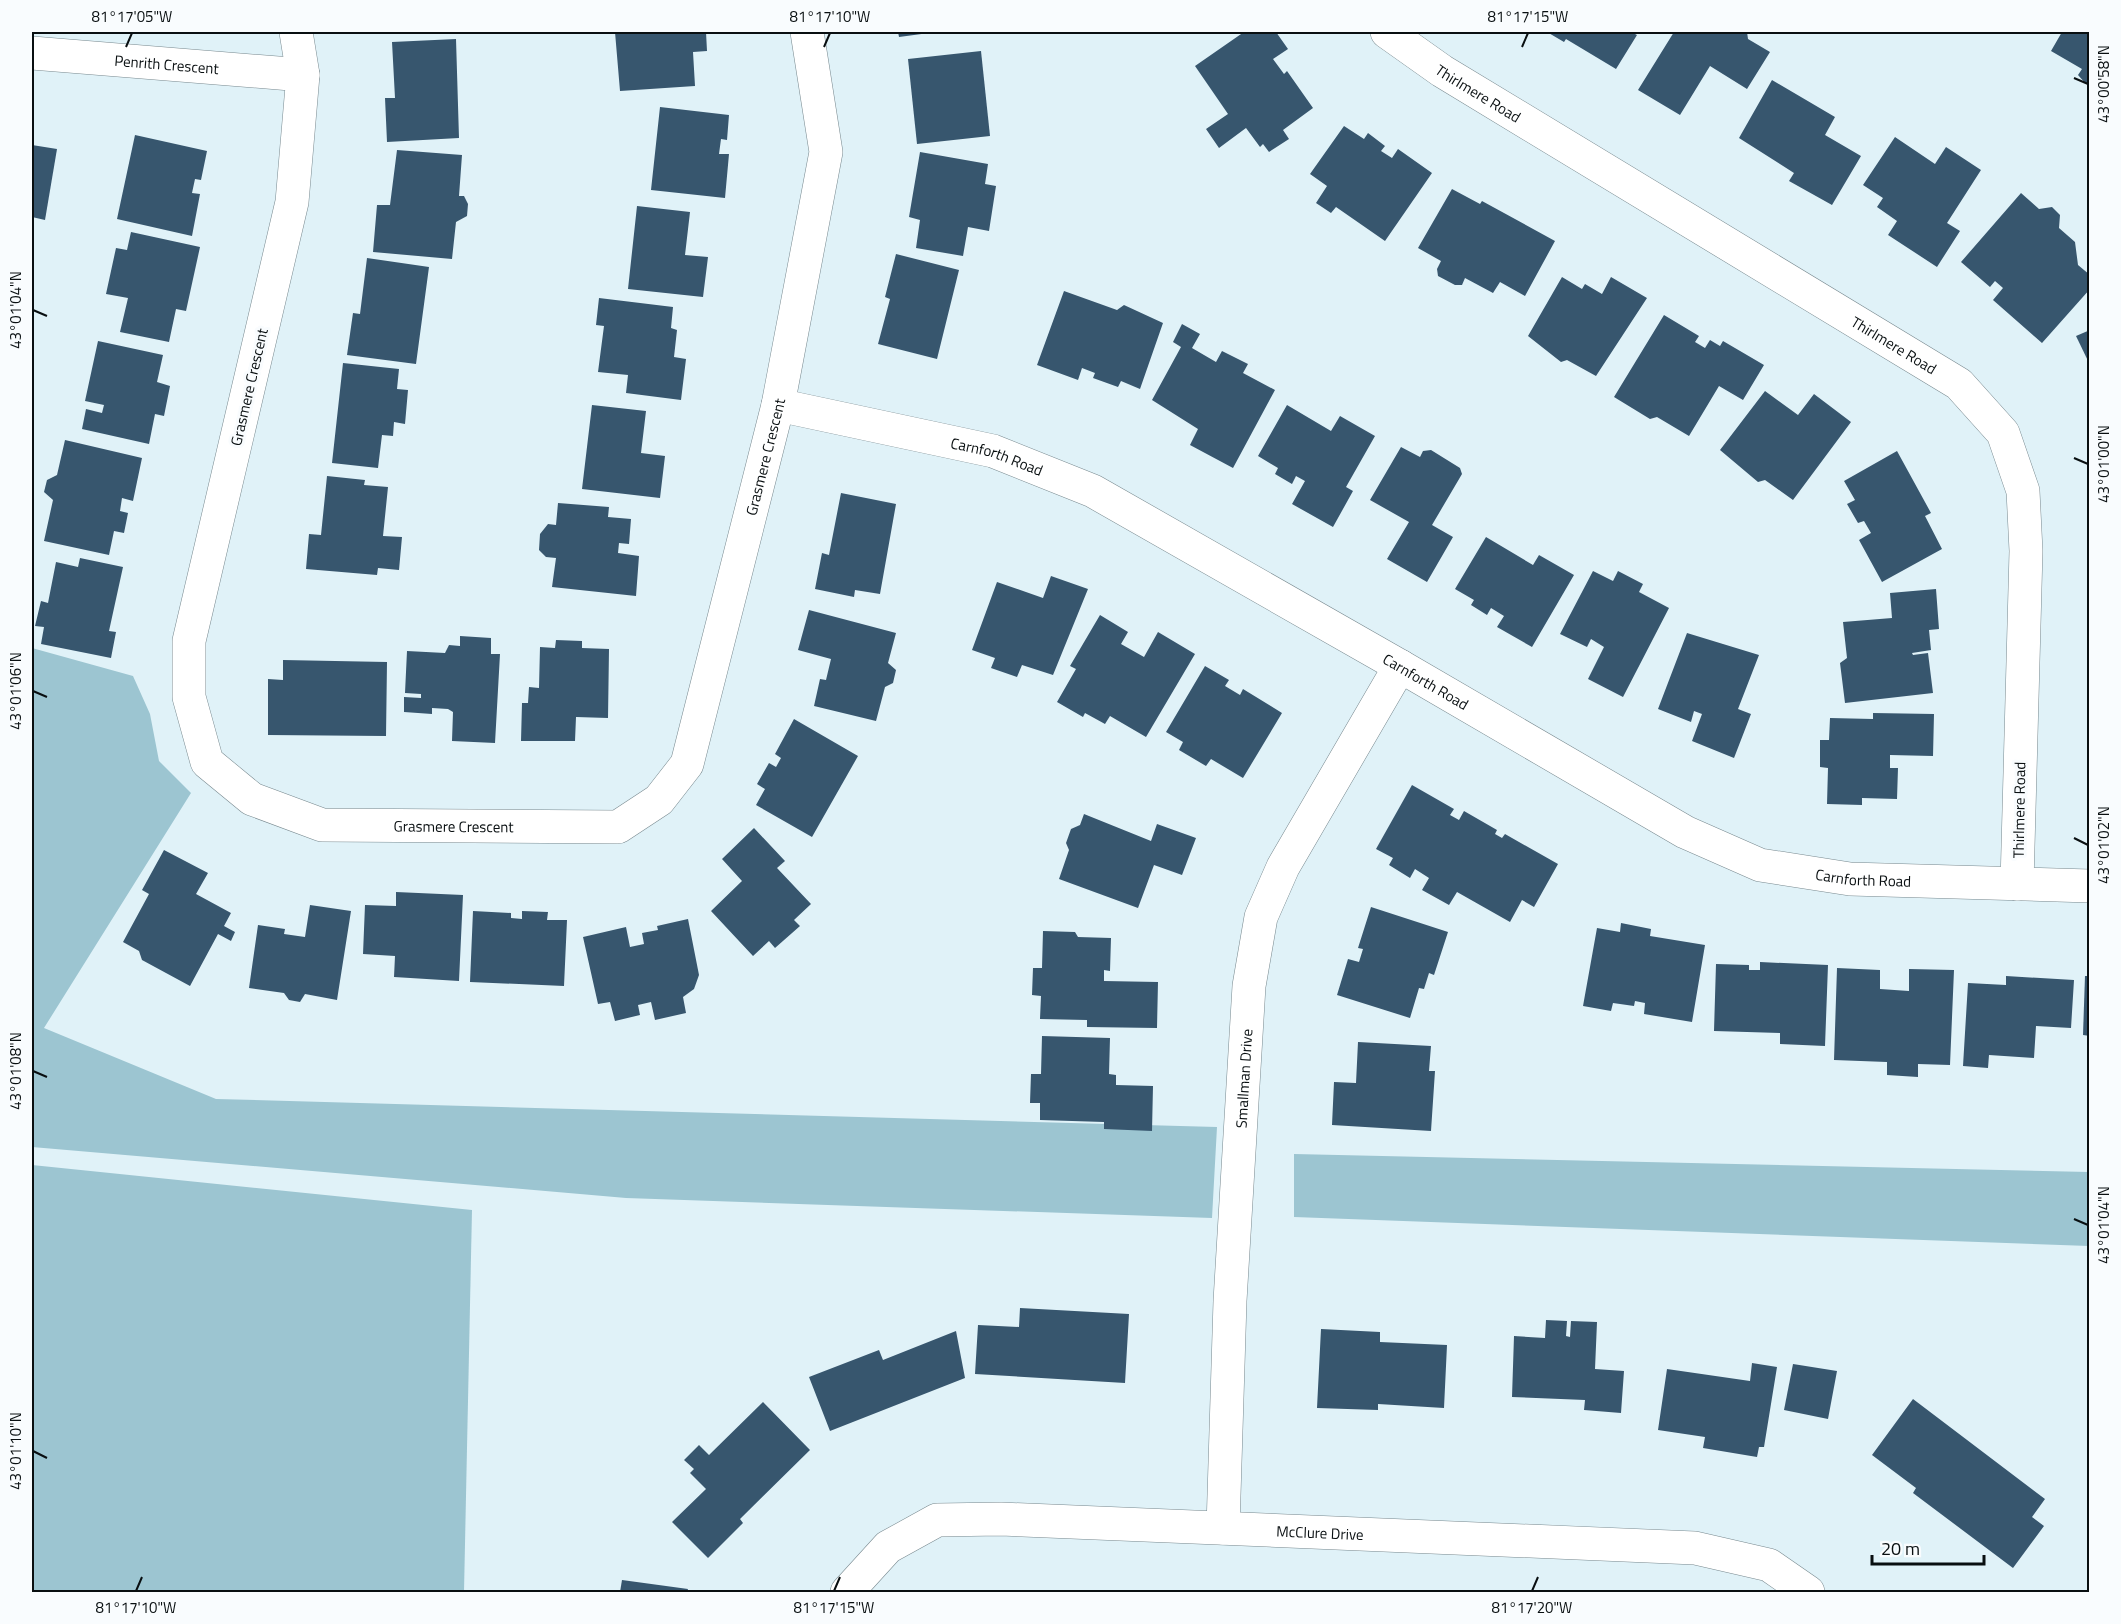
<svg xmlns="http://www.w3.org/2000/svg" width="2121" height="1624" viewBox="0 0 2121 1624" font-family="'Titillium Web',sans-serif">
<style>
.green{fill:#9cc5d1}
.building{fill:#37566e}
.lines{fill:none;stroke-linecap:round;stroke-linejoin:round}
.street-casing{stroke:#78898f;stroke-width:34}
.street{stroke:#fff;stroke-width:33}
.ticks{fill:none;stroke:#090f11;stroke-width:2}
.labels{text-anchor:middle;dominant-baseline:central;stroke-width:6;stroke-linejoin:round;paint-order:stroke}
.street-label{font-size:15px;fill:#090f11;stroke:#f9fcfe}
.neatline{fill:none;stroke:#090f11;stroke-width:2}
.ticks-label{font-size:15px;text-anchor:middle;fill:#090f11}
</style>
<rect width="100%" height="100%" fill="#e0f2f8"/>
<!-- green -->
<g class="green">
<path d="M32 648 133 676 150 714 159 761 191 793 44 1028 216 1099 1217 1127 1212 1218 626 1198 32 1147Z"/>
<path d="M1294 1154 2089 1172V1246L1294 1217Z"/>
<path d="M32 1165 472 1210 464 1592H32Z"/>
</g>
<!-- building -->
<g class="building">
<path d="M615 32H706L707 51 693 52 695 86 620 91Z"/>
<path d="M898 32H929V33L899 37Z"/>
<path d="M1244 32H1276L1288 49 1273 59 1284 74 1287 71 1313 108 1283 130 1289 139 1269 152 1263 144 1260 147 1246 128 1219 148 1206 129 1228 114 1195 66Z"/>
<path d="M1547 32H1631L1637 35 1616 69 1566 39 1564 42Z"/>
<path d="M1674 32H1747L1748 39 1770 52 1747 89 1710 66 1680 115 1638 90Z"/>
<path d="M2062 32H2090V81L2086 84 2078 75 2082 69 2051 51Z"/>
<path d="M456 39 459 138 387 142 385 98H395L392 42Z"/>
<path d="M981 51 990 136 917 144 908 59Z"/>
<path d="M1772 80 1835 117 1825 135 1861 156 1832 205 1789 181 1794 173 1739 138Z"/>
<path d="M660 107 729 115 727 140 721 139 719 154H729L725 198 651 190Z"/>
<path d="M1344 126 1364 139 1368 133 1385 146 1381 151 1392 158 1398 149 1432 173 1385 241 1336 207 1331 213 1316 203 1327 186 1310 174Z"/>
<path d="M135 135 207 151 201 180 195 179 192 193 200 194 192 236 117 219Z"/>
<path d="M1895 137 1935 164 1946 147 1981 170 1947 223 1960 231 1937 267 1888 235 1897 221 1877 207 1883 198 1863 185Z"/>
<path d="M32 145 57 149 45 220 32 217Z"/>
<path d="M397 150 462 155 459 196H464L468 204 467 216 456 222 452 259 373 252 377 205H390Z"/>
<path d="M920 152 988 164 985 184 996 186 989 231 968 227 963 256 916 248 920 220 909 217Z"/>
<path d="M1452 189 1480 204 1482 201 1555 241 1525 296 1500 282 1493 293 1465 278 1462 285H1455L1438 276 1437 269 1441 261 1418 248Z"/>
<path d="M2021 193 2039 209 2052 207 2060 215 2059 228 2075 242 2078 265 2090 275V289L2042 343 1993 300 2003 288 1995 281 1990 287 1961 262Z"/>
<path d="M637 206 690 212 685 255 708 257 703 297 628 289Z"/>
<path d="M131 232 200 247 186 311 176 309 169 342 120 332 128 298 106 294 116 248 127 250Z"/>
<path d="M896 254 959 270 937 359 878 344 890 299 885 297Z"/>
<path d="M367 258 429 267 416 364 347 355 353 313 360 314Z"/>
<path d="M1562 277 1582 289 1585 284 1602 294 1611 277 1647 298 1596 376 1567 360 1561 362 1528 336Z"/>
<path d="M1064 291 1117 310 1124 305 1163 323 1140 389 1121 381 1118 387 1093 378 1095 373 1082 368 1078 380 1037 365Z"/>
<path d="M599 298 673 307 671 328 677 330 674 357 686 359 681 400 626 393 628 375 598 372 604 326 596 325Z"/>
<path d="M1664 315 1699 336 1695 342 1705 348 1710 340 1720 346 1723 341 1764 365 1743 400 1719 386 1689 436 1657 417 1650 419 1614 397Z"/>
<path d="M1182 324 1200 334 1192 348 1216 362 1222 351 1248 364 1243 373 1275 390 1233 468 1190 445 1198 429 1152 400 1181 347 1173 342Z"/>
<path d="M2090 330V365L2076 336Z"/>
<path d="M98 341 163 355 157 382 170 386 164 416 155 414 149 444 82 429 86 409 102 413 104 405 85 401Z"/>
<path d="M343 363 399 369 397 389 408 390 405 424 394 422 393 436 382 435 378 468 332 463Z"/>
<path d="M1765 391 1798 415 1814 394 1851 422 1793 500 1765 480 1758 482 1720 450Z"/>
<path d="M592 405 646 411 641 453 665 456 660 498 582 489Z"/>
<path d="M1287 405 1331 431 1340 416 1375 436 1346 487 1353 491 1333 527 1292 504 1305 481 1296 476 1292 484 1275 474 1278 468 1258 456Z"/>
<path d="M65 440 142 458 133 501 122 498 120 511 128 513 124 533 114 531 109 555 44 541 53 500 44 492 47 480 57 475Z"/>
<path d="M1401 447 1420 457 1423 451 1431 450 1460 468 1462 474 1432 525 1453 537 1427 582 1387 559 1409 522 1370 500Z"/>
<path d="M1897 451 1931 513 1925 516 1942 549 1882 582 1859 540 1871 533 1864 521 1858 523 1847 504 1855 500 1844 481Z"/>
<path d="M327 476 365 480 364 485 388 487 383 536 402 537 399 570 378 568 377 575 306 569 309 534 321 535Z"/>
<path d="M841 493 896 504 880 594 855 590 854 597 815 589 822 553 829 555Z"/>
<path d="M558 503 609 507 608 517 631 519 629 544 619 543 618 553 639 556 636 596 552 587 556 558 546 557 539 550 540 534 548 524 556 525Z"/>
<path d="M1486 537 1533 565 1539 555 1574 575 1532 647 1497 627 1504 616 1491 608 1487 615 1471 605 1474 600 1455 589Z"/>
<path d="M80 558 123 567 109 631 116 632 111 658 41 644 44 627 35 626 41 601 48 603 56 562 78 567Z"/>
<path d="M1593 571 1613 581 1618 571 1643 584 1639 592 1669 608 1623 697 1588 679 1604 647 1591 639 1587 647 1560 634Z"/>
<path d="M1051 576 1088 589 1053 675 1022 665 1017 677 991 668 995 658 972 650 997 582 1043 598Z"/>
<path d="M1936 589 1939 629 1929 630 1931 650 1912 653 1913 655 1928 653 1933 693 1845 703 1840 663 1847 658 1843 622 1892 618 1890 593Z"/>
<path d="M809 610 896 633 888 663 896 670 893 683 885 687 876 721 814 706 820 679 826 680 831 659 798 650Z"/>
<path d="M1100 615 1128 632 1121 644 1144 657 1158 632 1195 654 1146 737 1110 716 1105 724 1085 713 1083 717 1057 702 1076 669 1070 666Z"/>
<path d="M1687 633 1759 655 1738 709 1751 714 1734 758 1692 741 1702 714 1694 711 1691 722 1658 709Z"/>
<path d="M460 636 491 638V654H500L495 743 452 741 453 712 448 709 432 708V714L404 712V697L421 698V694L405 693 407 651 445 653 449 645 460 646Z"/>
<path d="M556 640 582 641V648L609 649 608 718 576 717 575 741H521L522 703H528L529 687 539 688 540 647 555 648Z"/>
<path d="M283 660 387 662 386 736 268 735V679L283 680Z"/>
<path d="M1205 666 1229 680 1225 686 1240 695 1243 689 1282 713 1243 778 1211 759 1206 766 1179 750 1183 742 1166 732Z"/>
<path d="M1873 713 1934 714 1933 756 1890 755V768H1898L1897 799 1862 798V805L1827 804 1828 768 1820 767V740H1829L1830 718 1873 719Z"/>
<path d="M794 719 858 756 812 837 756 805 765 789 757 784 769 763 776 767 781 758 775 754Z"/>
<path d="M1412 785 1454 809 1450 815 1459 820 1464 811 1497 830 1495 834 1502 838 1505 834 1558 864 1534 907 1522 900 1510 922 1457 892 1449 905 1422 890 1429 878 1415 869 1410 878 1389 865 1393 858 1376 849Z"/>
<path d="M1084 814 1151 841 1157 824 1196 838 1182 875 1154 865 1138 908 1059 879 1069 850 1066 843 1071 829 1080 825Z"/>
<path d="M754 828 785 861 777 868 811 904 794 920 800 926 775 948 769 941 753 956 711 911 742 881 722 859Z"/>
<path d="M164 850 208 873 196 894 231 913 224 926 235 932 231 941 218 934 190 986 142 960 139 951 123 942 149 894 142 890Z"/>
<path d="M396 892 463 895 459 981 394 977 395 956 363 954 365 905 396 906Z"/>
<path d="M310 905 351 911 337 1000 305 994 300 1002 289 1000 284 993 249 988 258 925 285 929 284 934 305 937Z"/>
<path d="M1371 907 1448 932 1434 975 1429 973 1424 989 1419 988 1410 1018 1337 995 1348 959 1359 962 1363 949 1358 948Z"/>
<path d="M473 911 511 913V918L522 919V911L548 912 547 920H567L564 986 470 982Z"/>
<path d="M688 919 699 975 694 989 683 997 686 1013 655 1020 651 1002 638 1005 640 1015 615 1021 610 1002 598 1004 583 937 626 927 630 947 644 944 642 933 658 930 657 926Z"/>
<path d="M1621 923 1651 929 1650 936 1705 945 1692 1022 1644 1014 1645 1003 1635 1001 1634 1006 1613 1003 1611 1011 1583 1006 1597 928 1620 932Z"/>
<path d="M1043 931 1075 932 1078 937 1111 938 1110 971 1104 970V981L1158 982 1157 1028 1087 1027V1020L1040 1019 1041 996 1032 995 1033 968H1042Z"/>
<path d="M1760 962 1828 965 1825 1046 1780 1044V1033L1714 1031 1716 964 1749 965V970H1760Z"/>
<path d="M1837 968 1880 970V989L1909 991V969L1954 970 1950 1065 1918 1064V1077L1887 1075V1062L1834 1060Z"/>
<path d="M2006 976 2074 980 2071 1028 2036 1026 2034 1058 1989 1055 1988 1068 1963 1066 1968 983 2006 985Z"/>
<path d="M2085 976H2090V1036L2083 1035Z"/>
<path d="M1042 1036 1110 1038 1109 1074 1116 1075V1085L1153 1086 1152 1131 1104 1129V1122L1040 1120V1103H1030L1031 1074H1041Z"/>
<path d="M1358 1042 1431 1046 1429 1071H1435L1431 1131 1332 1125 1334 1082 1356 1083Z"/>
<path d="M1020 1308 1129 1314 1125 1383 975 1374 978 1325 1019 1327Z"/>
<path d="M1546 1320 1567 1321 1566 1336 1570 1337 1571 1321 1597 1322 1595 1369 1624 1371 1621 1413 1584 1410 1585 1400 1512 1397 1514 1336 1545 1338Z"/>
<path d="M1321 1329 1380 1332V1342L1447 1345 1444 1408 1378 1404V1410L1317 1408Z"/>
<path d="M956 1331 965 1378 830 1431 809 1377 879 1350 883 1360Z"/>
<path d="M1752 1363 1777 1367 1764 1447H1759L1757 1457 1703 1448 1705 1437 1658 1430 1667 1369 1750 1381Z"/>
<path d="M1793 1364 1837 1371 1828 1419 1784 1410Z"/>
<path d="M1913 1399 2045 1499 2032 1517 2044 1526 2013 1568 1913 1493 1916 1488 1872 1455Z"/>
<path d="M763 1402 810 1450 740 1519 743 1523 708 1558 672 1522 706 1489 690 1473 694 1469 684 1460 699 1445 709 1455Z"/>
<path d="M622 1580 688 1589 687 1592H620Z"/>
</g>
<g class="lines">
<defs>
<g id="street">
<path id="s1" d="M296 32 303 75 292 202 189 641V697L207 762 252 799 322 825 618 827 659 800 687 764 778 405 826 152 807 32"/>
<path id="s2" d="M1387 32 1442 71 1959 384 2003 433 2023 491 2026 551 2017 884"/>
<path id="s3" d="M32 53 303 75"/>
<path id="s4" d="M778 405 993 451 1093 491 1400 666 1685 832 1760 865 1850 879 2090 886"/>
<path id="s5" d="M1223 1528 1230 1301 1249 986 1261 917 1283 867 1400 666"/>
<path id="s6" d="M847 1592 888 1547 937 1520 1001 1519 1695 1548 1769 1565 1808 1592"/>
</g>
</defs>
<!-- street casing -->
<use href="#street" class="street-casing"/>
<!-- street -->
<use href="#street" class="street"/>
</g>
<!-- ticks -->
<path class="ticks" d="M126 47 132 33M824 47 830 33M1522 47 1528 33M2074 78 2088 84M33 310 47 316M2074 458 2088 464M33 691 47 697M2074 838 2088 845M33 1071 47 1077M2074 1219 2088 1225M33 1451 47 1458M136 1591 142 1577M834 1591 840 1577M1532 1591 1538 1577"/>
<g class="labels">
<!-- street labels -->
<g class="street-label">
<text stroke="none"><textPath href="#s3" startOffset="135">Penrith Crescent</textPath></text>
<text stroke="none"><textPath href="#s2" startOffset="110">Thirlmere Road</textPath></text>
<text stroke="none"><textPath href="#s2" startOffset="596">Thirlmere Road</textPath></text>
<text transform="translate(249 387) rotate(-77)">Grasmere Crescent</text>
<text stroke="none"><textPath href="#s1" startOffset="1586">Grasmere Crescent</textPath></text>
<text stroke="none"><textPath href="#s4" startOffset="225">Carnforth Road</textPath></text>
<text stroke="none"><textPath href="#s4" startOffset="711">Carnforth Road</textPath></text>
<text transform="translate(2019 810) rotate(-89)">Thirlmere Road</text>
<text stroke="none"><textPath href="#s1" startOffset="1010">Grasmere Crescent</textPath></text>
<text stroke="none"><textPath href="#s4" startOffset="1197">Carnforth Road</textPath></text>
<text stroke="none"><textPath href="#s5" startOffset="450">Smallman Drive</textPath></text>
<text stroke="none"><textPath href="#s6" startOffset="500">McClure Drive</textPath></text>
</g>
</g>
<!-- border -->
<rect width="2121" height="1624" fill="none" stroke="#f9fcfe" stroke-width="66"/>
<!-- scale -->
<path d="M1872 1555v9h112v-9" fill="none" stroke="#090f11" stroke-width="3"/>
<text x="1881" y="1555" font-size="18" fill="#090f11" stroke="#f9fcfe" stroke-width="4.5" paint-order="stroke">20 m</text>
<rect x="33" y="33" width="2055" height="1558" class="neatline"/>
<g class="ticks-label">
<text x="132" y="22">81°17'05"W</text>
<text x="830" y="22">81°17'10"W</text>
<text x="1528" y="22">81°17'15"W</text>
<text transform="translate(2104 84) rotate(-90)" y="5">43°00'58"N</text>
<text transform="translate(16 310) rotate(-90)" y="5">43°01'04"N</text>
<text transform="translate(2104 464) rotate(-90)" y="5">43°01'00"N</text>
<text transform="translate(16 691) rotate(-90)" y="5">43°01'06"N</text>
<text transform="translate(2104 845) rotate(-90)" y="5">43°01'02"N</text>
<text transform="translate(16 1071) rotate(-90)" y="5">43°01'08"N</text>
<text transform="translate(2104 1225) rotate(-90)" y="5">43°01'04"N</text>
<text transform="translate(16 1451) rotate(-90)" y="5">43°01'10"N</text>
<text x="136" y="1613">81°17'10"W</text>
<text x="834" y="1613">81°17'15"W</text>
<text x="1532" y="1613">81°17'20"W</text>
</g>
</svg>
